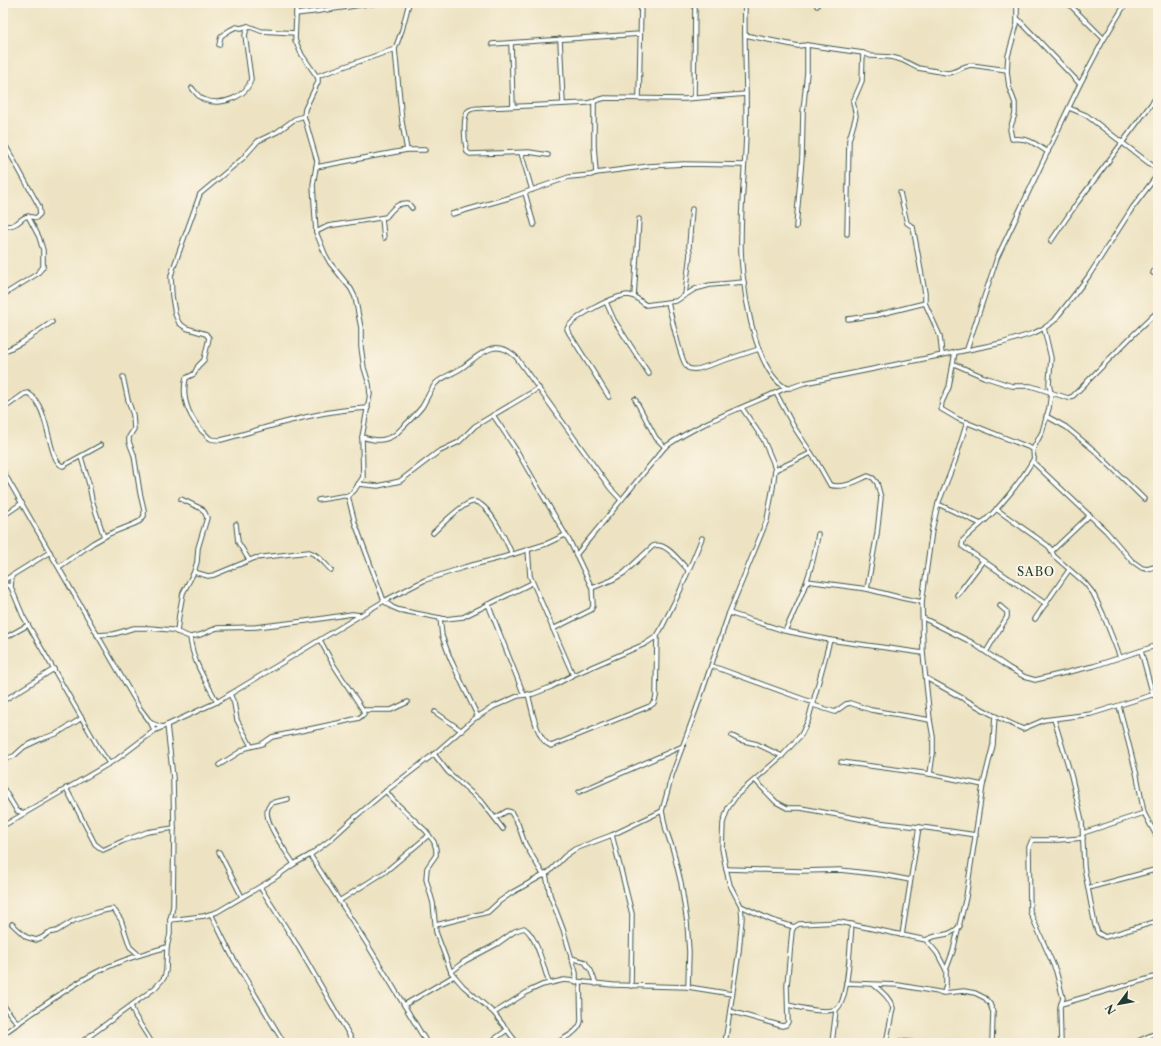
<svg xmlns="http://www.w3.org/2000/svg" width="1161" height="1046" viewBox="0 0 1161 1046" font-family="'Libre Caslon Text',serif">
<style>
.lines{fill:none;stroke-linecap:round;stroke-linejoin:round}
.street-casing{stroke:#3e5649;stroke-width:5.5}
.street{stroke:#fff;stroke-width:3.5}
.labels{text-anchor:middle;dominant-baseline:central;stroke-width:4;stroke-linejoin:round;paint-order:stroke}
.quarter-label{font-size:12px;letter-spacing:1px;fill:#1f3d34;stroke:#fcf5e5}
</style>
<rect width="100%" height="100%" fill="#fcf5e5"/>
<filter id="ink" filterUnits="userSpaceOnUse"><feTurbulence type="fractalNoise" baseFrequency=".025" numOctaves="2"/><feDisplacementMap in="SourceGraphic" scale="8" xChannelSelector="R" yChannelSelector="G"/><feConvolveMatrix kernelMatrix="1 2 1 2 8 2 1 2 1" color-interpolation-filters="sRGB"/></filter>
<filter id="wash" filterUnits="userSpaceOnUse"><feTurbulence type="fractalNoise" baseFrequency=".012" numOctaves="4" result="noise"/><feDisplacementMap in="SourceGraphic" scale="16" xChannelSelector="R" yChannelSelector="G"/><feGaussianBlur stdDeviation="0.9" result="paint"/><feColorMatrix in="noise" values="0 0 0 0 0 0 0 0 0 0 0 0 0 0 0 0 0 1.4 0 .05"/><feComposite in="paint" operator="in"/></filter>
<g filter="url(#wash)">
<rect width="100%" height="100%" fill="#ede3c3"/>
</g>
<g filter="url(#ink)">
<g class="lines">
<defs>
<g id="street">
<path d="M296 3V17L295 40 302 55 318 78V82L305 109 304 116 317 161 313 185 316 232 325 254 330 263 351 289 355 297 361 328V347L364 368 369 384 370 394 362 437 363 477 354 491 348 496H343L318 500"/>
<path d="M745 3C744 46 747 90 746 133 745 168 741 204 741 239 740 275 752 369 786 388"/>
<path d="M817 3V6"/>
<path d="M1017 3V24L1008 56 1007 71 1009 87 1015 103V114L1010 129 1012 139C1028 137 1035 144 1048 152"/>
<path d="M1068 3 1104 39"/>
<path d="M296 14C323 11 350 6 377 3"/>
<path d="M1018 19 1080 84"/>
<path d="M745 35 798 46 807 45 863 53 871 56 891 57 902 60 918 68 947 73C956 73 962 66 971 65L1007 70"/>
<path d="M560 39 563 104"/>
<path d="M511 43 513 106"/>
<path d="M492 44 640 34"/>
<path d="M219 45 221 36 230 30 236 27 241 28 248 26 261 31 295 33"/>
<path d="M317 76 395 49"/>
<path d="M192 88C196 93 199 98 205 100 222 106 247 97 251 79L245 35 248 26"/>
<path d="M639 98 641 3"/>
<path d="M694 98 695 3"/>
<path d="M594 102V146L596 173"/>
<path d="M1069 108 1086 115 1158 170"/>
<path d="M304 116 295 119 277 132 258 141 242 159 200 194 173 269 171 276 172 296 175 314 179 323 186 328 206 334 209 338 204 360 198 366 194 374 186 378C181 398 189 416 202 431 205 433 208 438 211 439 214 440 218 440 221 440 269 427 318 410 368 408"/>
<path d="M3 141 39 206 40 214 36 218C21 213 24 221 13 225 10 226 6 226 3 227"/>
<path d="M407 150 402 122 395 49 402 30 409 3"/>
<path d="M521 153 532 190"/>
<path d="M548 155 529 152 470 154 467 152C465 144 462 117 468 111 472 108 477 108 481 108L588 103 605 98 685 99 746 94"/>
<path d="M316 167 407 150H425"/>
<path d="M525 193 534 225"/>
<path d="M900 193 907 223 913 227 925 293V303L940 336 942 355"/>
<path d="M452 214 512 197 569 177 591 175 596 173 649 166 684 164 744 165"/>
<path d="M382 218 384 238"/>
<path d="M796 227 802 158 803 112 807 72V45"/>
<path d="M316 232 328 226 386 217C393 209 396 203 408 203L412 208"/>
<path d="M847 234 849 140 856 116 853 102 862 81 863 53"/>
<path d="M1051 241 1077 203 1158 95"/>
<path d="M1153 273 1158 263"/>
<path d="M3 295 37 274 43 267V250L39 237 28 216"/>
<path d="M685 295 690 254 689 246 692 209"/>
<path d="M634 296 639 219"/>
<path d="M606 302 614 320 649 374"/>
<path d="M668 303C671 314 681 364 688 368 691 370 695 369 698 369L759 349"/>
<path d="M848 319 877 315 925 303"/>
<path d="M1044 328 1051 358 1049 384 1051 393 1049 408 1042 432 1033 449 1034 463 1106 531 1132 561 1142 568 1147 569 1158 566"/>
<path d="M967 349 997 258 1080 84 1104 39 1126 3"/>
<path d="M3 352 21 343 52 322"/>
<path d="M955 352 949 387 942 402 941 409 958 419 1033 449"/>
<path d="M954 364 984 377 1012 386H1031L1068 398 1073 396 1133 335 1158 311"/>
<path d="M776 393 794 427 817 462 830 485C844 489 856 481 868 476L873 478 877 483 881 498 877 534 867 589"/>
<path d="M609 397 569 333 567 329C572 317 614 296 627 295 636 295 639 301 646 305L676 301 695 289 710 285 744 282"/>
<path d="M635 399 656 438 665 447"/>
<path d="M3 409 24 394 28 393C51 407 47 462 63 466L101 445"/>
<path d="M493 415 517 451 571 544 592 588 593 606 591 610 553 629"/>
<path d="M1046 416 1066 427 1095 451 1144 499"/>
<path d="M362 437C375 441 384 442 396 434 405 425 414 417 422 407 427 399 430 390 436 383 444 376 455 373 463 367 481 354 495 337 516 357L610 488 621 500"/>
<path d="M81 457 89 484 92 500 104 537"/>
<path d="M775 470 811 453"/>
<path d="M3 471 139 707 151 723 154 731"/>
<path d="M358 484 378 486 400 481 438 452 459 442 475 426 539 388"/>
<path d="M348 496 355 523 384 601 392 607 399 610 445 619 463 617 532 583"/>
<path d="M938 504 981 524C1000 508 1022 480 1034 458"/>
<path d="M996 509 1047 545 1050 548 1054 556 1085 583 1093 593 1103 614 1120 657"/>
<path d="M3 516 22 503"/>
<path d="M236 524 238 542 249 560"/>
<path d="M981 524 963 540 962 546 1046 604"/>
<path d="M433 533C441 525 462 504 472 502 488 499 507 543 512 554"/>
<path d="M528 549 530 576 573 675"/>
<path d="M1052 551 1090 515"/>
<path d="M576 555 665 447C702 421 745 407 786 388H790L804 383 1002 343 1034 333 1044 328 1054 321 1088 277 1133 207 1158 174"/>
<path d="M59 567 93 543 109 534 134 524 140 521 144 516V510L140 493 134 455 129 442V437L134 429 133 415 128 400 123 377"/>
<path d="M194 572 208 576 214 575 255 558 309 552C319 555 324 563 331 570"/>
<path d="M12 575 11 587 23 616 100 750 109 763"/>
<path d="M3 581 50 552"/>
<path d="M807 581 867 589 902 598 922 602"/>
<path d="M3 583 11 587"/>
<path d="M592 588 612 580 624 573 653 546C666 541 680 562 688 570"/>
<path d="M957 595 983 561"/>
<path d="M488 604 524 695"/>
<path d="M729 613 785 631 830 640 923 653"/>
<path d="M440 618 442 636 450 658 478 717"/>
<path d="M923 618 971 642 1009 668 1025 677 1035 680 1094 666 1158 645"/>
<path d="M1035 619 1069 570"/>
<path d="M785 631C801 598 813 571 818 534"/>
<path d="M177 632 179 615 183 593 194 572 197 562 198 548 207 518 205 513 202 509 181 499"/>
<path d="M97 635 114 634 134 628H149L172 630 190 637 200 635 217 628 256 627 306 621 352 614 361 615"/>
<path d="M190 637C193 663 205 679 217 702"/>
<path d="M3 639 28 625"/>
<path d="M1141 651 1153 695"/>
<path d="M986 652 1007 617V612L1000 606"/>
<path d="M712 666 814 703"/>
<path d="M926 678 993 715 1023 729 1044 720 1091 714 1158 693"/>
<path d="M230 694 234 703 237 720 251 746"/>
<path d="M528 694C532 708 536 740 551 746L650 706 654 703 656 697 657 636"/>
<path d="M3 701 54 669"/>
<path d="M813 705 835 712 846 704 850 703 871 710 930 720"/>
<path d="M1119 706 1137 776 1144 813 1158 839"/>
<path d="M363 710H391L408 702"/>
<path d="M435 712 462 731"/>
<path d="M1054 719 1071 775 1082 821 1084 867 1095 925 1098 933 1105 937 1158 921"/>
<path d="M151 723 162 727"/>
<path d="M732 736 740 740 757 744 782 756"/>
<path d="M434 754 448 772 483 803 503 829"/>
<path d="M3 760 14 756 24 747 41 739 56 734 82 718"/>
<path d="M841 762 930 774 983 785"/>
<path d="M219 765 246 748 262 744 272 737 338 723 359 718 364 714 363 710 333 664 320 640"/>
<path d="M930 774 933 753V737L930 720 923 653 922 602 932 530 938 504 955 461 967 422"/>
<path d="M755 780 776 802 787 808H801L876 822 928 828 976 835"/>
<path d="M3 788 17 811 25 813"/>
<path d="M66 788 95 844 103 850 123 841 147 832 174 828"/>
<path d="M386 791 393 800 426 831 434 842 436 849V855L427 868 426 879 433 903 436 932 451 972 463 986 494 1013 517 1043"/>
<path d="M579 792 683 746"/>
<path d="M288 799 271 803C270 805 269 806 268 808 262 820 287 853 294 864"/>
<path d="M495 818 507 811 511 812 518 824 525 844 544 876"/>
<path d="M3 826 117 759 154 731 217 702 384 601 425 580 465 567 504 557 546 544 565 535"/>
<path d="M1083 833 1144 813"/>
<path d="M612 835 632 914 631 986"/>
<path d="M219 852 242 897"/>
<path d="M310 855 369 947 427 1043"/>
<path d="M726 869 802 871 840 870 884 875 910 880"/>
<path d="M546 874 550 895 563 929 576 973V982"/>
<path d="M260 887 299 948 354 1043"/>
<path d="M1088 888 1158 869"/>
<path d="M339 901 385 872 429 835"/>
<path d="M741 906 771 920 794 927"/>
<path d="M211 914 232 956 284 1043"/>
<path d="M170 920 204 916 217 912 273 879 294 864 310 855 330 840 354 818 386 791 434 754 474 719 493 707 518 696 533 694 551 687 573 675 645 644 657 636 661 629 680 591 702 538"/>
<path d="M12 924 26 937 36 940 43 937 48 933 57 931 73 921 98 912 112 909 115 911 121 920 130 947 139 955"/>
<path d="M436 925 488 912 500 901 513 892 549 872 565 856 575 849 612 835 662 811"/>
<path d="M902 935 919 827"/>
<path d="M926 940C940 932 947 939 960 926"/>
<path d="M571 958 585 962 591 971 596 984"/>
<path d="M451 972 465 961 497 944 515 931 524 928C537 936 544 969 549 983"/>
<path d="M846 983 898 985 944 993 964 991 975 993 985 998 990 1004 993 1012 992 1043"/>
<path d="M874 985C882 992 890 998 893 1008L886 1043"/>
<path d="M688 987 689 952 687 922 681 883 673 850 666 830 662 811 672 775 696 710 729 613 767 520 773 487 775 470 773 462 763 439 742 408"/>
<path d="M944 993 946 985V970L953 951 966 897 983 785 993 745 995 716"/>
<path d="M1061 1004 1158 976"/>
<path d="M3 1005 14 1019 19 1023"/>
<path d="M404 1005 454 976"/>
<path d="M788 1005C800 1008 825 1014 836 1009 849 1004 850 939 852 924"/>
<path d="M131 1006 135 1016 152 1043"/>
<path d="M730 1011 782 1026 786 1025 788 1022 787 985 792 931 794 927 799 924 840 922 926 940 937 953 946 970"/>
<path d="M494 1013 529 991 542 985 564 980 613 985 688 987 732 994"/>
<path d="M3 1034C33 1013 63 990 95 973 118 961 142 954 167 947"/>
<path d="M80 1043 155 988 164 978 166 971 167 947 170 934V920L173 906 174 828 173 778 167 725"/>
<path d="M489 1043 507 1030"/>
<path d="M556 1043C566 1037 579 1032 581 1021L580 982"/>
<path d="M725 1043 739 951 742 918 741 906 730 885 726 869 722 848 723 823 728 808 737 795 782 756 801 735 808 721 830 640"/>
<path d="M832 1043 836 1010"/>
<path d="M894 1043 901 1041 916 1043"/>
<path d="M1061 1043 1060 1007 1063 998 1056 971 1030 912 1029 847 1032 840H1058L1083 838"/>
<path d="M1134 1043 1158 1032"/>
</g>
</defs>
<!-- street casing -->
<use href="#street" class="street-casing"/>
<!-- street -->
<use href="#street" class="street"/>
</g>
</g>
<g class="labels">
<!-- quarter labels -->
<g class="quarter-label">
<text x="1036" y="571">SABO</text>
</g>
</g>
<!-- margin -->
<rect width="1161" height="1046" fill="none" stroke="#fcf5e5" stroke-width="16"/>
<!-- north arrow -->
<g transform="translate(1119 1004) rotate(238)" stroke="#fcf5e5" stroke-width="3" paint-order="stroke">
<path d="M0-3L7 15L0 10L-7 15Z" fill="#1f3d34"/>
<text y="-6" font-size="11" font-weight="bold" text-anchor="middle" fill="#1f3d34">N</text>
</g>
</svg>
